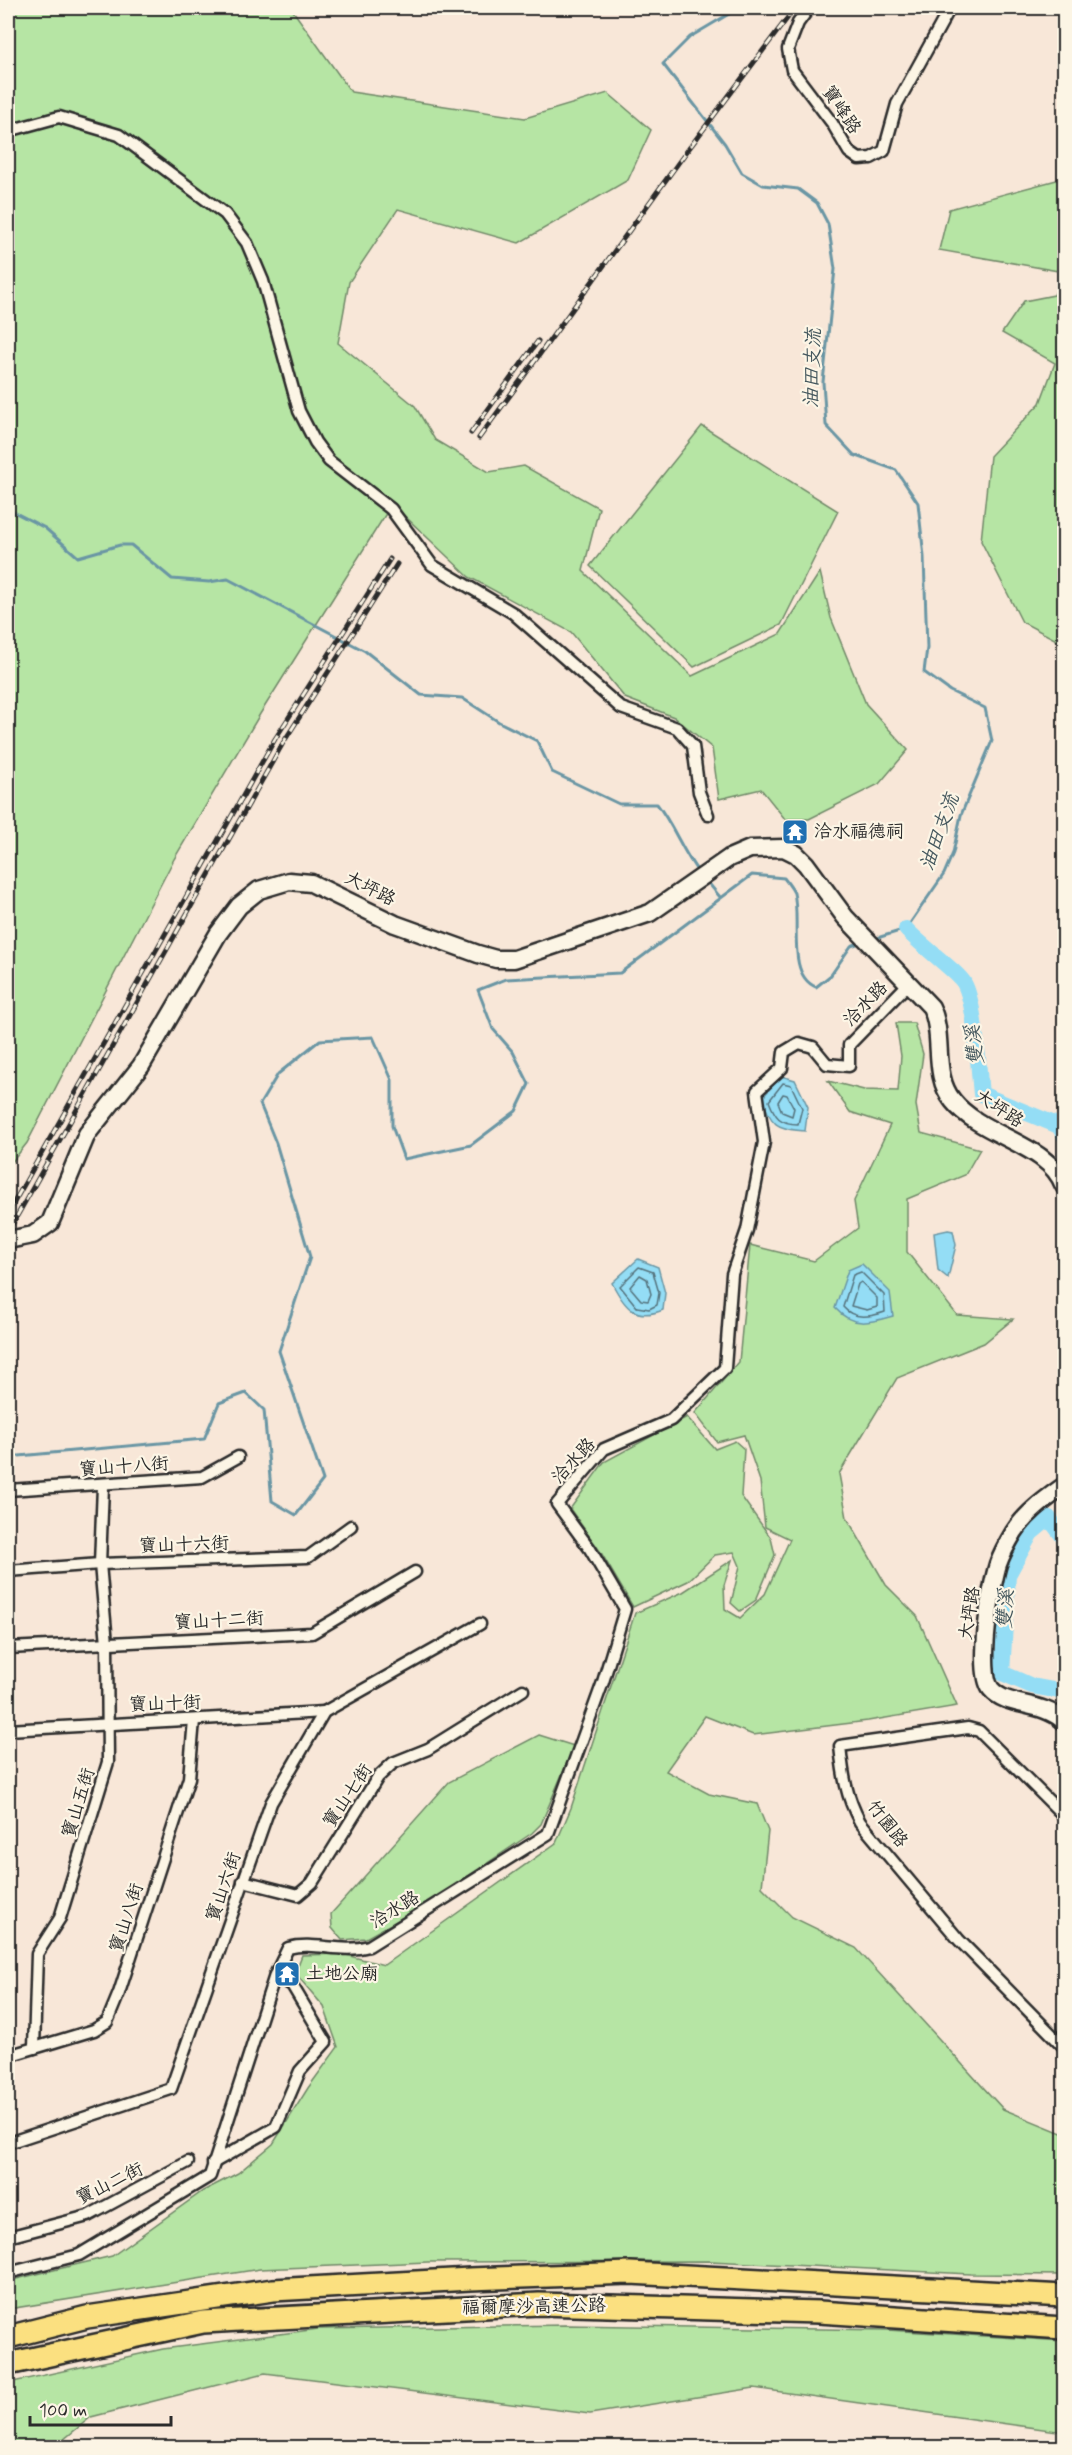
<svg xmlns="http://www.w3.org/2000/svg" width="1072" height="2455" viewBox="0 0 1072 2455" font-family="Mynerve,'LXGW WenKai TC',sans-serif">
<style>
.green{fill:#b6e5a4;stroke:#708868;stroke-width:1.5}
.water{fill:#94ddf5;stroke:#6a96a4;stroke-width:1.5}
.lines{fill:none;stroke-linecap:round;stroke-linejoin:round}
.shore{stroke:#55727c;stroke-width:1.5}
.stream{stroke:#6a96a4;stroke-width:3}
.river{stroke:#94ddf5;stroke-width:16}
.street-casing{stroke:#2b2b2b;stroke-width:15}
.secondary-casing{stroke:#2b2b2b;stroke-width:21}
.highway-casing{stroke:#2b2b2b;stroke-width:26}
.street{stroke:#fcf5e5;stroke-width:10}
.secondary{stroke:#fcf5e5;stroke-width:16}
.highway{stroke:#fbe080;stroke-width:21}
.rail-casing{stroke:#2b2b2b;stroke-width:5}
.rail{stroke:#fcf5e5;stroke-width:3;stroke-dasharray:9;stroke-linecap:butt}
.labels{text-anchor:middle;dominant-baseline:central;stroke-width:4.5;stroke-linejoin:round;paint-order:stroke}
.street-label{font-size:18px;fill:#2b2b2b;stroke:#fcf5e5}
.poi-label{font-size:18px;fill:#2b2b2b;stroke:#fcf5e5;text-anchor:start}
.water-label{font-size:20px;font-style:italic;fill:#45585e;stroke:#fcf5e5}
</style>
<rect width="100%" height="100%" fill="#f8e7d8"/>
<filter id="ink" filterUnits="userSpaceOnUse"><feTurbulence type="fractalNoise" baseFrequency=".0167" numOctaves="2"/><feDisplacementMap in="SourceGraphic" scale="12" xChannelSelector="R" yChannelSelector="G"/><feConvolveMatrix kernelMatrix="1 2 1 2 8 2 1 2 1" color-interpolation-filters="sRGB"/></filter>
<g filter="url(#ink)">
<!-- green -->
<g class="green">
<path d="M8 8H291L351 92 525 118 608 93 651 130 628 180 519 243 398 209 349 282 338 343 415 406 435 440 489 472 524 466 599 508 583 571 692 676 780 634 820 572 831 618 866 704 908 750 879 784 809 819H785L761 789 719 799 712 748 674 717 625 698 571 632 469 577 392 504 260 714 174 859 27 1143 8 1167Z"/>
<path d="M1064 178V272L939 250 949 209Z"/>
<path d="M1064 274V644L1022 622 981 541 990 456 1040 403 1055 363 1002 333 1024 301 1054 295Z"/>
<path d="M702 426 838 511 781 625 694 667 590 566Z"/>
<path d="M896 1023H914L923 1054 916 1105 921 1133 980 1149 965 1175 907 1199V1252L957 1315 1013 1319 984 1343 897 1378 839 1474 847 1518 886 1585 917 1616 957 1706 868 1721 753 1735 705 1716 666 1771 709 1794 757 1804 768 1831 762 1887 792 1917 856 1948 1003 2109 1064 2134V2275L970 2274 710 2261 428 2262 260 2269 8 2309V2281L112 2256 203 2191 238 2173 273 2144 308 2088 338 2047 324 2007 295 1973 302 1955 342 1954 384 1965 556 1843 571 1808 635 1613 683 1592 732 1560 724 1585 725 1609 740 1618 765 1594 790 1539 765 1527 760 1481 744 1435 717 1442 695 1413 739 1362 750 1245 814 1261 858 1228 854 1201 890 1125 850 1112 828 1081 864 1090 898 1091 901 1056Z"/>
<path d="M687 1417 715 1449 735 1441 744 1449 741 1496 771 1538 775 1555 756 1600 740 1611 731 1603 740 1566 734 1552 715 1555 688 1581 633 1607 600 1551 570 1509 604 1462Z"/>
<path d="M539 1735 574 1746 541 1824 532 1833 425 1905 366 1938 342 1940 332 1928 331 1914 449 1782Z"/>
<path d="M566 2325 887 2330 1064 2341V2432L754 2388 590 2414 265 2373 91 2417 58 2444 48 2447H8V2383L163 2349 318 2329Z"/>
</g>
<!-- water -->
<g class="water">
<path d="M781 1076 795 1080 808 1107 805 1131C775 1129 772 1125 762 1098Z"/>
<path d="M948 1230 953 1231 956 1245 948 1278 938 1270 934 1233Z"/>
<path d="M638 1259 658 1267 665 1293 663 1310C635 1321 625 1308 612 1283Z"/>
<path d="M862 1264 890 1292 893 1316C869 1323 853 1328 835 1308L848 1270Z"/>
</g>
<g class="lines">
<!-- shore -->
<g class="shore">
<path d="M783 1083 791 1085 802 1108 798 1124C780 1124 775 1117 769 1101Z"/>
<path d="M783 1094 787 1095 794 1108 792 1116 782 1112 778 1102Z"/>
<path d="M639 1267 653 1272 659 1293 657 1305 649 1309 637 1307 620 1286Z"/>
<path d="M861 1272 884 1295 885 1312C870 1317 854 1320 843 1307L853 1275Z"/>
<path d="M640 1275 647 1279 651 1294 648 1301 641 1300 630 1287Z"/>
<path d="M861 1282 877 1298V1307L867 1310 851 1306 858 1284Z"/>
</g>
<!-- stream -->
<g class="stream">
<path d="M739 8 690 37 663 64 725 144 742 173 763 185 798 189 817 203 828 224 835 269 823 382 826 425 854 455 896 470 918 503 924 557 927 648 924 672 950 691 985 708 992 741 961 815 953 853 944 874 906 929 874 939"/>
<path d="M8 509 45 528 78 557 120 545H131L172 579 209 582 228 579 365 651 421 695 462 698 499 722 537 741 552 772 619 804H657C674 826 682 851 699 873"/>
<path d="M706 880 720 897"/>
<path d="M8 1457 204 1439 219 1403 246 1393 264 1410 272 1501 296 1515 323 1480 279 1351 310 1257 276 1143 260 1104 278 1074 320 1040 373 1037 392 1080V1126L404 1159 471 1145 516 1111 529 1084 513 1052 493 1029 478 990 506 979 620 973 752 875 784 878C787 882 792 888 794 893 801 921 786 975 816 987L831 975 851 946 862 942"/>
</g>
<!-- river -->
<g class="river">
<path d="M906 929C918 943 959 973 964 983 976 1005 978 1067 981 1094L1059 1126 1064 1135"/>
<path d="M1064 1538 1049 1518 1031 1533 1008 1575 1002 1673 1032 1686 1064 1692"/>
</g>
<defs>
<g id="street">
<path d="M809 8 798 23 788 49 792 70 832 123 849 152 859 159 871 158 884 151 897 104 950 8"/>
<path d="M8 131 59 117 119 135 225 214 247 243 263 281 299 411 315 442 329 461 391 509 432 565 513 613 621 708 677 728 693 746 699 792 708 815"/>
<path d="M8 1490 202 1477 238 1457"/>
<path d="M8 1571 100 1564 308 1557 351 1526"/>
<path d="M8 1648 312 1633 415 1572"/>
<path d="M8 1730 324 1712"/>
<path d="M1064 1816 979 1731 968 1728 840 1746C843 1775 846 1796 860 1822L959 1940 1064 2047"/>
<path d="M243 1881 298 1895 312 1883 378 1777 393 1763 428 1749 523 1690"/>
<path d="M34 2048 37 1954 60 1918 108 1762 107 1643 100 1564 103 1486"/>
<path d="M8 2056 94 2030 107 2022 119 1993 189 1778 194 1720"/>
<path d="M8 2143 171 2089 271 1803 324 1712 480 1624"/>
<path d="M213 2163 276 2127 300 2071 326 2042 292 1985 275 1975"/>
<path d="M8 2237 88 2216 188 2162"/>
<path d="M8 2273 79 2255 210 2176 275 1975 288 1948C315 1941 341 1954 369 1946L548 1834 603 1682 625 1609 590 1549 557 1504 604 1449 671 1420 725 1368 732 1274 747 1230 764 1142 757 1091 782 1068 784 1052 799 1043 813 1047 827 1064 849 1066V1045L910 982"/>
</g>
<g id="secondary">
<path d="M8 1240 33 1235 50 1223 87 1134 141 1066 218 934 239 906 259 890 289 881 311 883 395 924 478 954 496 959H514L650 913 729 858 750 849 784 848 796 854 806 864 845 917 931 1007C945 1036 931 1074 953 1101 982 1137 1049 1144 1064 1186"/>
<path d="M1064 1486C1046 1499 1027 1512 1014 1532 1008 1542 1002 1553 998 1564 991 1587 977 1672 991 1689 1007 1708 1040 1700 1064 1721"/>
</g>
<g id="highway">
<path d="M8 2337 87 2317 273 2290 470 2279 630 2273 1064 2296"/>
<path d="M8 2364 203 2322 539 2304 819 2312 1064 2328"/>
</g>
</defs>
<!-- street casing -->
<use href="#street" class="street-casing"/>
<!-- secondary casing -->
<use href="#secondary" class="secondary-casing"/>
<!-- highway casing -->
<use href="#highway" class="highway-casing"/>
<!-- street -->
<use href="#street" class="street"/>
<!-- secondary -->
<use href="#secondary" class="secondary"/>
<!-- highway -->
<use href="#highway" class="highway"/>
<defs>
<g id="rail">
<path d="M471 433 538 341"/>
<path d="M479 438 681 159 795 8"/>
<path d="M8 1213 275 739 390 559"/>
<path d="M8 1232 283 743 397 564"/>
</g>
</defs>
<!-- rail casing -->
<use href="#rail" class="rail-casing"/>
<!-- rail -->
<use href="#rail" class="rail"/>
</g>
</g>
<!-- icons -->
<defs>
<symbol id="temple-square" viewBox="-11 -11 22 22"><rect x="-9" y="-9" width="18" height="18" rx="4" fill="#1f6fb2" stroke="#fcf5e5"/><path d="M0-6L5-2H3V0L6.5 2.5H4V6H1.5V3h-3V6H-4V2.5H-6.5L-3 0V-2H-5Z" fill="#fff"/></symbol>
</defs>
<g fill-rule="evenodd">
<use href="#temple-square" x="780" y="817" width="30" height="30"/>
<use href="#temple-square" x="272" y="1959" width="30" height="30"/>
</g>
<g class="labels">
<!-- street labels -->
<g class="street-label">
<text transform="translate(841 110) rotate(56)">寶峰路</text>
<text transform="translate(370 889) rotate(27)">大坪路</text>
<text transform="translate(866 1004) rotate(-46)">洽水路</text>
<text transform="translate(999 1109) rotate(33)">大坪路</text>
<text transform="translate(574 1461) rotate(-47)">洽水路</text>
<text transform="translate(124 1467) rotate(-4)">寶山十八街</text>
<text transform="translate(184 1545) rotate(-2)">寶山十六街</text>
<text transform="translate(970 1613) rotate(-81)">大坪路</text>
<text transform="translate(219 1621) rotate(-3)">寶山十二街</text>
<text transform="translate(165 1704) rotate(-2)">寶山十街</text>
<text transform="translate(348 1796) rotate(-56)">寶山七街</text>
<text transform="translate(79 1803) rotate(-73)">寶山五街</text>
<text transform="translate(887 1824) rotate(52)">竹園路</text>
<text transform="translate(224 1887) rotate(-71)">寶山六街</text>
<text transform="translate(395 1910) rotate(-32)">洽水路</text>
<text transform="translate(127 1918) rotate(-72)">寶山八街</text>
<text transform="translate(110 2184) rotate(-26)">寶山二街</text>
<text transform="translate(534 2307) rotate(-1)">福爾摩沙高速公路</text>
</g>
<!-- poi labels -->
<g class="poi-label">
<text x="814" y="832">洽水福德祠</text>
<text x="306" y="1974">土地公廟</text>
</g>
<!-- water labels -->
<g class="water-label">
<text transform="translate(813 368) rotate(-88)">油田支流</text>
<text transform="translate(940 832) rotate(-70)">油田支流</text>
<text transform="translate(975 1045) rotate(-97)">雙溪</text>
<text transform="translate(1006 1609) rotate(-87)">雙溪</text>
</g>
</g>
<!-- margin -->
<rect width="1072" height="2455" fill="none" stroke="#fcf5e5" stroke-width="30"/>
<rect x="15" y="15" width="1042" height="2425" fill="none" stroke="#2b2b2b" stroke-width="2" filter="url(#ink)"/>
<!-- scale -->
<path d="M30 2416v9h141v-9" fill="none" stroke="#2b2b2b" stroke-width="3"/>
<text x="39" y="2416" font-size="18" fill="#2b2b2b" stroke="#fcf5e5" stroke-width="4.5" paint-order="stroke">100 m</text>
</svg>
